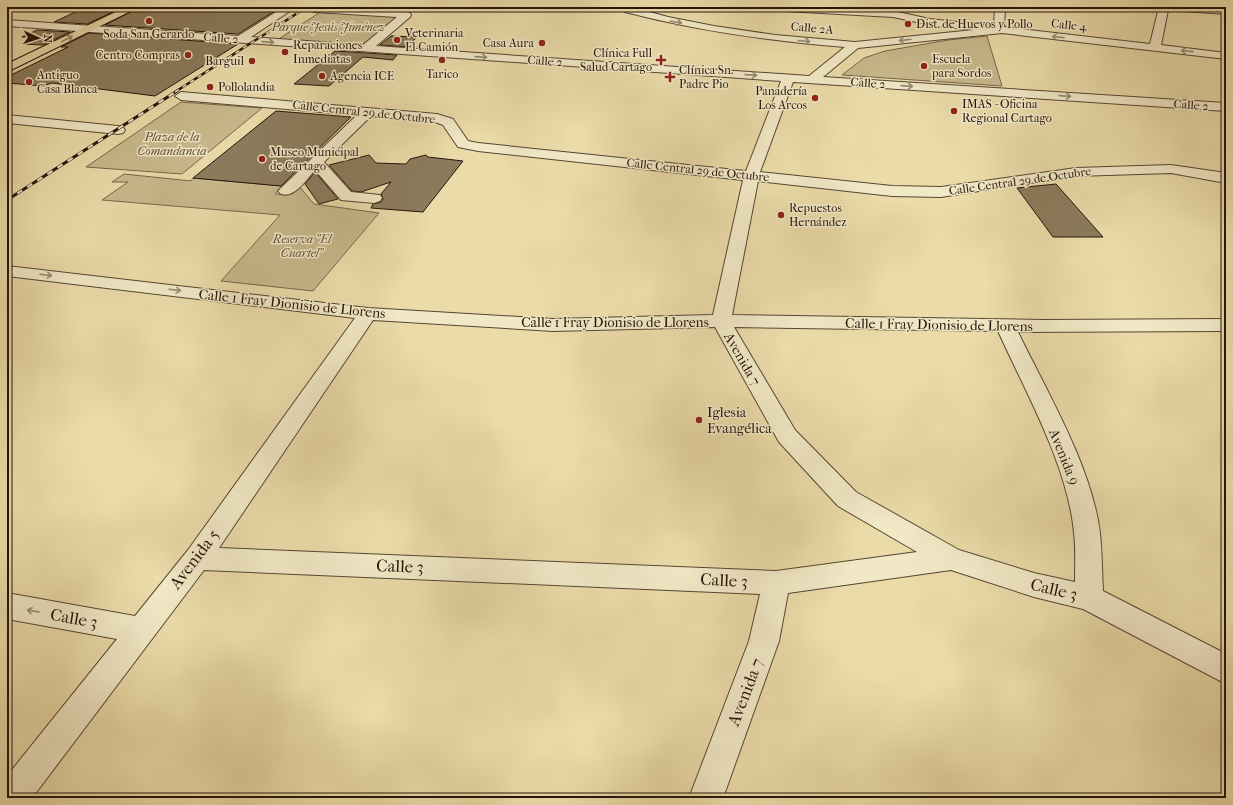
<svg xmlns="http://www.w3.org/2000/svg" width="1233" height="805" viewBox="0 0 1233 805" font-family="'IM FELL French Canon',serif">
<style>
.green{fill:#c8b98d;stroke:#76664c}
.building{fill:#8b7b5c;stroke:#24140a}
.lines{fill:none;stroke-linecap:round;stroke-linejoin:round}
.minor-casing{stroke:#564632;stroke-width:2}
.major-casing{stroke:#24140a;stroke-width:2}
.minor{fill:#f1e8c6;fill-rule:evenodd}
.major{fill:#eadba8;fill-rule:evenodd}
.rail-far1-casing{stroke:#24140a;stroke-width:2.5}
.rail-casing{stroke:#24140a;stroke-width:3}
.rail-far1{stroke:#f1e8c6;stroke-width:1.5;stroke-dasharray:4.5;stroke-linecap:butt}
.rail{stroke:#f1e8c6;stroke-width:2;stroke-dasharray:6;stroke-linecap:butt}
.oneway{stroke:#958971}
.oneway2{stroke:#918161}
.poi-dot{fill:#8f2418;stroke:#f1e8c6;stroke-width:1.5}
.labels{text-anchor:middle;dominant-baseline:central;stroke-width:3;stroke-linejoin:round;paint-order:stroke}
.far-poi-label{font-size:12px;fill:#24140a;stroke:#f1e8c6;text-anchor:start}
.far-street-label{font-size:12px;fill:#24140a;stroke:#f1e8c6}
.far-park-label{font-size:12px;font-style:italic;fill:#5d4e38;stroke:#f1e8c6}
.street-label{font-size:14px;fill:#24140a;stroke:#f1e8c6}
.poi-label{font-size:14px;fill:#24140a;stroke:#f1e8c6;text-anchor:start}
.near-street-label{font-size:17px;fill:#24140a;stroke:#f1e8c6}
</style>
<rect width="100%" height="100%" fill="#eadba8"/>
<filter id="stains"><feTurbulence type="fractalNoise" baseFrequency=".005" numOctaves="4"/><feColorMatrix values="0 0 0 0 .2 0 0 0 0 .09 0 0 0 0 .02 0 0 0 .5 -.17"/></filter>
<radialGradient id="worn" r=".72"><stop offset=".6" stop-color="#630" stop-opacity="0"/><stop offset="1" stop-color="#630" stop-opacity=".3"/></radialGradient>
<!-- green -->
<g class="green">
<path d="M322 11 400 16 363 45 277 40Z"/>
<path d="M987 36 1002 86 842 75 864 58 885 51 948 40Z"/>
<path d="M181 102 262 108 182 174 86 167Z"/>
<path d="M124 174 191 181 193 178 282 186 275 194 288 195 298 185 314 204 379 213 313 291 221 281 280 215 102 200 128 182H112Z"/>
</g>
<!-- building -->
<g class="building">
<path d="M86 7H123L87 24 54 22Z"/>
<path d="M140 7H281L238 34 105 25Z"/>
<path d="M37 30 70 32 43 45 21 44 34 37H22Z"/>
<path d="M89 33 224 43 238 44 155 96 52 83 43 86 7 83V77L68 47H61Z"/>
<path d="M391 36 417 37 407 47 380 45Z"/>
<path d="M335 51 397 55 393 60 363 57 329 86 294 84Z"/>
<path d="M276 111 351 117 281 186 193 178Z"/>
<path d="M369 155 376 163 406 164 410 159 426 155 428 157 463 161 423 212 371 208 373 204 381 202 383 199 381 194 391 182 361 192 352 191 329 165Z"/>
<path d="M315 172 338 199 319 204 305 184Z"/>
<path d="M1056 184 1103 237H1053L1017 188Z"/>
</g>
<g class="lines">
<defs>
<g id="minor">
<path d="M284 7H296L251 37 363 45 397 17 315 12 311 11 310 9 311 7 406 12 410 13 411 15 410 17 376 46 809 76 845 47C771 41 698 31 625 12L620 7H631L668 17 714 26 775 35 855 42 974 30 930 25 893 17 767 10 762 7H821L893 11 930 19 994 26 995 7H1005L1004 27 1150 44 1159 7 1226 8V14L1168 10 1161 45 1226 53V59L1002 33 858 48 823 77 1226 103V111L793 82 760 172 892 186 941 187 1076 168 1171 165 1226 173V183L1171 173 1076 176 941 197 892 196 758 181 732 315 1044 320 1226 319V331L1018 332C1047 392 1092 467 1100 533 1102 552 1102 572 1103 591L1226 654V684L1083 609 1034 597 951 570 788 593 779 641 723 798H689L749 641 760 594 204 570 32 798H7V776L117 639 7 619V593L135 616 188 550 355 318 7 276V266L368 308 553 319 713 315 743 180 478 151 458 147 443 125 435 122 371 116 324 162 351 192 380 195 382 198 380 201 374 203 341 200 315 170C306 180 295 198 281 194L278 191 281 188 357 115 181 100 175 96 181 92 437 114 453 119 468 141 478 143 746 171 781 81 7 26V20L238 36ZM373 320 553 331 715 327 779 442 838 506 917 552 776 571 219 548ZM734 327 998 331C1026 393 1068 466 1074 533 1076 550 1075 566 1075 582L1034 573 959 550 856 492 795 430Z"/>
<path d="M7 115 118 126 123 127 125 130 123 133 118 134 7 123Z"/>
</g>
<path id="major" d="M126 7H139L7 72V64Z"/>
</defs>
<!-- minor casing -->
<use href="#minor" class="minor-casing"/>
<!-- major casing -->
<use href="#major" class="major-casing"/>
<!-- minor -->
<use href="#minor" class="minor"/>
<!-- major -->
<use href="#major" class="major"/>
<defs>
<path id="rail-far1" d="M175 92 307 7"/>
<path id="rail" d="M7 200 177 91"/>
</defs>
<!-- rail-far1 casing -->
<use href="#rail-far1" class="rail-far1-casing"/>
<!-- rail casing -->
<use href="#rail" class="rail-casing"/>
<!-- rail-far1 -->
<use href="#rail-far1" class="rail-far1"/>
<!-- rail -->
<use href="#rail" class="rail"/>
</g>
<!-- one-way arrows -->
<defs><path id="oneway-shaft" d="M-6 0H5M1.5-3L5.5 0L1.5 3" fill="none" stroke-width="1.6" stroke-linecap="round" stroke-linejoin="round"/></defs>
<g class="oneway">
<use href="#oneway-shaft" transform="translate(676 22) rotate(10)"/>
<use href="#oneway-shaft" transform="translate(1058 37) rotate(-174)"/>
<use href="#oneway-shaft" transform="translate(905 40) rotate(173)"/>
<use href="#oneway-shaft" transform="translate(804 41) rotate(5)"/>
<use href="#oneway-shaft" transform="translate(268 42) rotate(4)"/>
<use href="#oneway-shaft" transform="translate(1187 51) rotate(-174)"/>
<use href="#oneway-shaft" transform="translate(481 57) rotate(4)"/>
<use href="#oneway-shaft" transform="translate(751 75) rotate(4)"/>
<use href="#oneway-shaft" transform="translate(907 86) rotate(4)"/>
<use href="#oneway-shaft" transform="translate(1065 96) rotate(4)"/>
<use href="#oneway-shaft" transform="translate(46 275) rotate(7)"/>
<use href="#oneway-shaft" transform="translate(175 290) rotate(7)"/>
<use href="#oneway-shaft" transform="translate(33 611) rotate(-170)"/>
</g>
<use class="oneway2" href="#oneway-shaft" transform="translate(67 39) rotate(-26)"/>
<!-- markers -->
<g class="poi-dot">
<circle cx="149" cy="21" r="4"/>
<circle cx="908" cy="24" r="4"/>
<circle cx="397" cy="40" r="4"/>
<circle cx="542" cy="43" r="4"/>
<circle cx="285" cy="52" r="4"/>
<circle cx="188" cy="55" r="4"/>
<circle cx="442" cy="60" r="4"/>
<path d="M659 54h4v4h4v4h-4v4h-4v-4h-4v-4h4z"/>
<circle cx="252" cy="61" r="4"/>
<circle cx="924" cy="66" r="4"/>
<circle cx="322" cy="76" r="4"/>
<path d="M668 71h4v4h4v4h-4v4h-4v-4h-4v-4h4z"/>
<circle cx="29" cy="82" r="4"/>
<circle cx="210" cy="87" r="4"/>
<circle cx="815" cy="98" r="4"/>
<circle cx="954" cy="111" r="4"/>
<circle cx="262" cy="159" r="4"/>
<circle cx="781" cy="215" r="4"/>
<circle cx="699" cy="420" r="4"/>
</g>
<g class="labels">
<!-- far-poi labels -->
<g class="far-poi-label">
<text x="916" y="24">Dist. de Huevos y Pollo</text>
<text x="405" y="33">Veterinaria<tspan x="405" dy="14">El Camión</tspan></text>
<text x="149" y="34" text-anchor="middle">Soda San Gerardo</text>
<text x="534" y="43" text-anchor="end">Casa Aura</text>
<text x="293" y="45">Reparaciones<tspan x="293" dy="14">Inmediatas</tspan></text>
<text x="652" y="53" text-anchor="end">Clínica Full<tspan x="652" dy="14">Salud Cartago</tspan></text>
<text x="180" y="55" text-anchor="end">Centro Compras</text>
<text x="932" y="59">Escuela<tspan x="932" dy="14">para Sordos</tspan></text>
<text x="244" y="61" text-anchor="end">Barguil</text>
<text x="679" y="70">Clínica Sn.<tspan x="679" dy="14">Padre Pio</tspan></text>
<text x="442" y="74" text-anchor="middle">Tarico</text>
<text x="37" y="75">Antiguo<tspan x="37" dy="14">Casa Blanca</tspan></text>
<text x="330" y="76">Agencia ICE</text>
<text x="218" y="87">Pollolandia</text>
<text x="807" y="91" text-anchor="end">Panadería<tspan x="807" dy="14">Los Arcos</tspan></text>
<text x="962" y="104">IMAS - Oficina<tspan x="962" dy="14">Regional Cartago</tspan></text>
<text x="270" y="152">Museo Municipal<tspan x="270" dy="14">de Cartago</tspan></text>
<text x="789" y="208">Repuestos<tspan x="789" dy="14">Hernández</tspan></text>
</g>
<!-- far-street labels -->
<g class="far-street-label">
<text transform="translate(1069 25) rotate(6)">Calle 4</text>
<text transform="translate(812 28) rotate(5)">Calle 2A</text>
<text transform="translate(221 38) rotate(4)">Calle 2</text>
<text transform="translate(545 61) rotate(4)">Calle 2</text>
<text transform="translate(868 83) rotate(4)">Calle 2</text>
<text transform="translate(1191 105) rotate(4)">Calle 2</text>
<text transform="translate(364 112) rotate(6)">Calle Central 29 de Octubre</text>
<text transform="translate(698 170) rotate(6)">Calle Central 29 de Octubre</text>
<text transform="translate(1020 181) rotate(-8)">Calle Central 29 de Octubre</text>
</g>
<!-- far-park labels -->
<g class="far-park-label">
<text x="328" y="27">Parque Jesús Jiménez</text>
<text x="172" y="137">Plaza de la<tspan x="172" dy="14">Comandancia</tspan></text>
<text x="302" y="239">Reserva "El<tspan x="302" dy="14">Cuartel"</tspan></text>
</g>
<!-- street labels -->
<g class="street-label">
<text transform="translate(292 304) rotate(6)">Calle 1 Fray Dionisio de Llorens</text>
<text x="615" y="322">Calle 1 Fray Dionisio de Llorens</text>
<text transform="translate(939 325) rotate(1)">Calle 1 Fray Dionisio de Llorens</text>
<text transform="translate(742 359) rotate(60)">Avenida 7</text>
<text transform="translate(1064 457) rotate(68)">Avenida 9</text>
</g>
<!-- poi labels -->
<g class="poi-label">
<text x="707" y="412">Iglesia<tspan x="707" dy="16">Evangélica</tspan></text>
</g>
<!-- near-street labels -->
<g class="near-street-label">
<text transform="translate(194 559) rotate(-53)">Avenida 5</text>
<text transform="translate(400 566) rotate(2)">Calle 3</text>
<text transform="translate(724 580) rotate(3)">Calle 3</text>
<text transform="translate(1054 589) rotate(13)">Calle 3</text>
<text transform="translate(74 618) rotate(10)">Calle 3</text>
<text transform="translate(745 692) rotate(-69)">Avenida 7</text>
</g>
</g>
<!-- margin -->
<rect width="1233" height="805" fill="none" stroke="#eadba8" stroke-width="24"/>
<rect x="8" y="8" width="1217" height="789" fill="none" stroke="#24140a" stroke-width="2"/>
<rect x="12" y="12" width="1209" height="781" fill="none" stroke="#24140a"/>
<!-- north arrow -->
<g transform="translate(38 38) rotate(93)" stroke="#f1e8c6" stroke-width="3" paint-order="stroke">
<path d="M0-3L7 15L0 10L-7 15Z" fill="#24140a"/>
<text y="-6" font-size="11" font-weight="bold" text-anchor="middle" fill="#24140a">N</text>
</g>
<rect width="100%" height="100%" filter="url(#stains)"/>
<rect width="100%" height="100%" fill="url(#worn)"/>
</svg>
